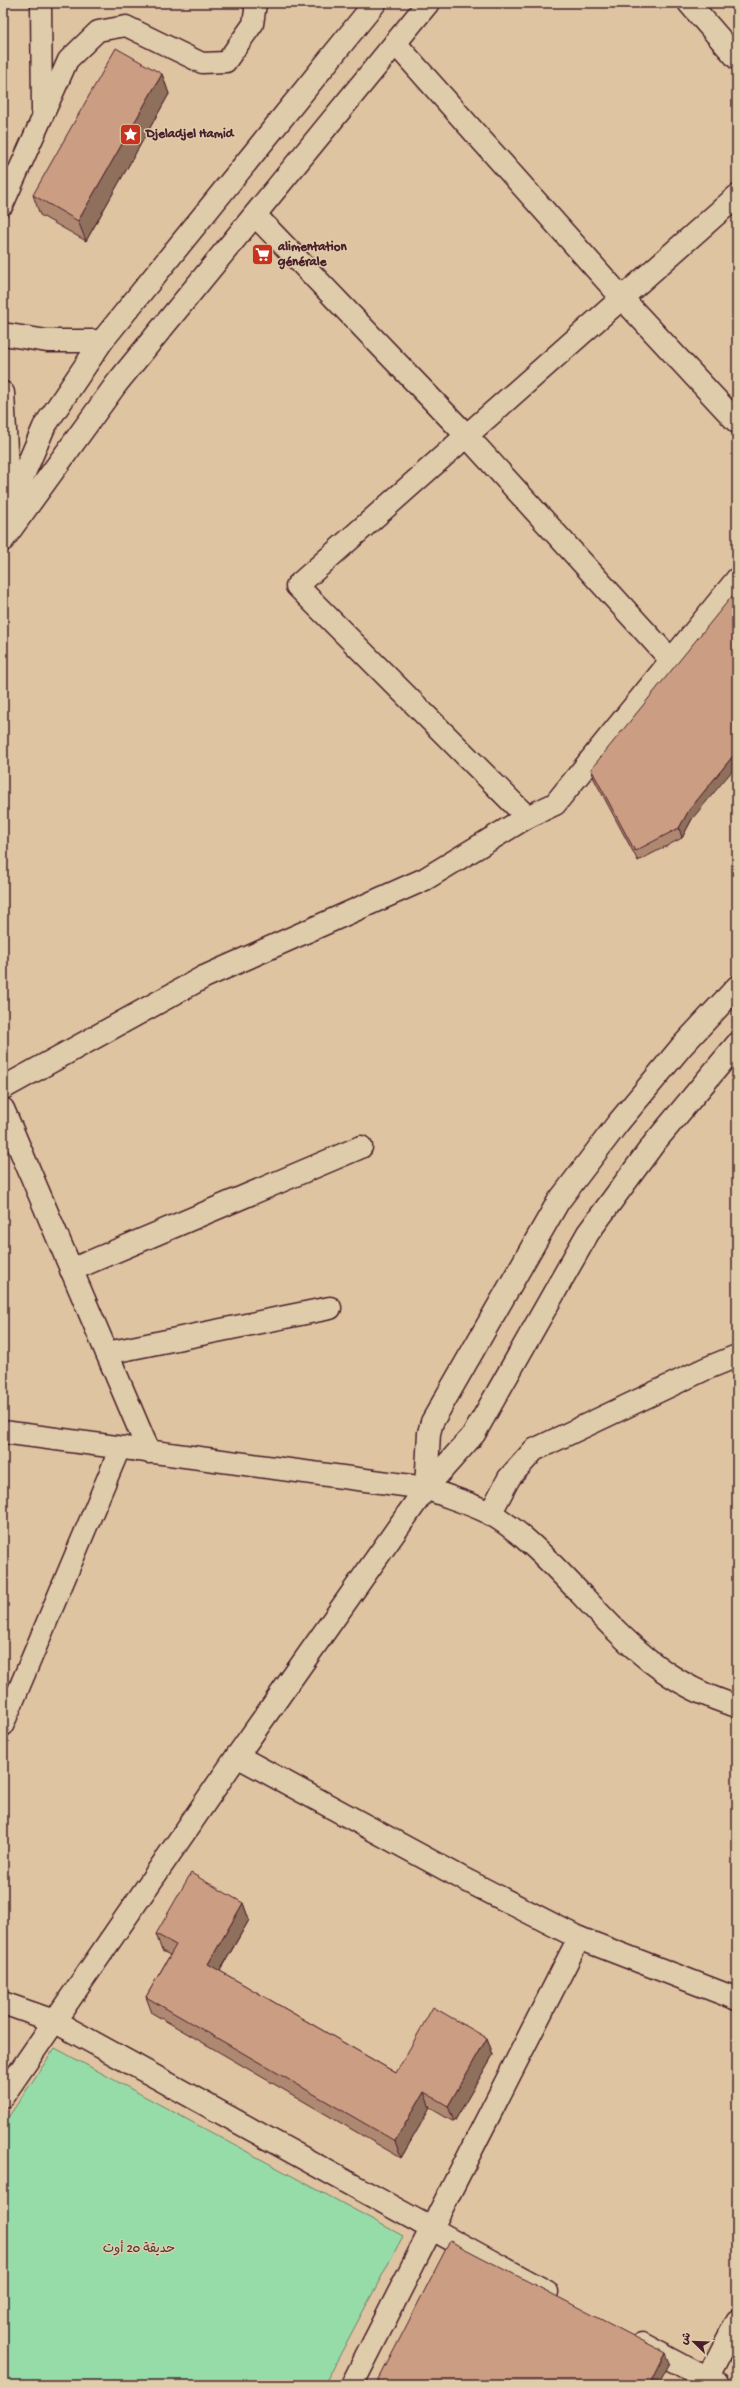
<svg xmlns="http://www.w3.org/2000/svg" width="740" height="2388" viewBox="0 0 740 2388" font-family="'Gochi Hand','Playpen Sans Arabic',sans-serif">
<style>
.green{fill:#96dca9;stroke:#707e6a}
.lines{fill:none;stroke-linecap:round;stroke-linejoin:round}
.service-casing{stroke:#4a1f2b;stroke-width:23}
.minor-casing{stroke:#4a1f2b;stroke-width:25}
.tertiary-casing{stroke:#4a1f2b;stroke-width:25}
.secondary-casing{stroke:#4a1f2b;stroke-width:25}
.service{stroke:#deccaa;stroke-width:20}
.minor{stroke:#deccaa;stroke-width:22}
.tertiary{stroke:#deccaa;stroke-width:22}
.secondary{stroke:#deccaa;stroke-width:22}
.wall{fill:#af8871;stroke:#4a1f2b}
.shaded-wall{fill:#8e6f5c;stroke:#4a1f2b}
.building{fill:#cb9e83;stroke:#4a1f2b}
.labels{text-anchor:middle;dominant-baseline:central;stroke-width:3;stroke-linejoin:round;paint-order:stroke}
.poi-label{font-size:13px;font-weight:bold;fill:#4a1f2b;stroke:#deccaa;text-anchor:start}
.park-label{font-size:13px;fill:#523238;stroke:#deccaa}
</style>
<rect width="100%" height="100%" fill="#dfc4a2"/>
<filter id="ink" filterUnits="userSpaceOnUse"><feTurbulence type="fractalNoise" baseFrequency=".025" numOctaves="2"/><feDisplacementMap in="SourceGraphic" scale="8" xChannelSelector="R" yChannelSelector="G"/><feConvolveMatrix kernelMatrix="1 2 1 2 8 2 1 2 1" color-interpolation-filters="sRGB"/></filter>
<g filter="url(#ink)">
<!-- green -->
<path class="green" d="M55 2048 403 2236 324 2385H3V2125Z"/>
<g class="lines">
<defs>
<g id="service">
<path d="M41 3 42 112"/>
<path d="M3 205 68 60 98 31 126 26 202 63 226 62 253 24 256 4 253 3"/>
<path d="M3 1726 120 1448"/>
</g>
<g id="minor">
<path d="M395 43 622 298 737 422"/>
<path d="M255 215 467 436 671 660"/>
<path d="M3 334 47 341H102"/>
<path d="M3 393 9 507"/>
<path d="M527 817 297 586 737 196"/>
<path d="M3 1088 204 977 425 879 527 817 555 804 737 579"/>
<path d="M3 1109 149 1452"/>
<path d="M71 1270 361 1147"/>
<path d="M107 1353 330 1308"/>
<path d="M490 1514 509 1478 534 1450 705 1369 737 1356"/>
<path d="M3 2003 54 2021 547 2292"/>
<path d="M642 2344 719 2385"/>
<path d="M352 2385 579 1938"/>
</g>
<g id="tertiary">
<path d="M426 1488 429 1433 432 1422 558 1202 618 1123 682 1046 737 987"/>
<path d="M237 1756 460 1877 579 1938 737 1999"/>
<path d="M3 2096 237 1756 426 1488 474 1434 588 1233 655 1142 737 1044"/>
<path d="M704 2385 737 2321"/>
</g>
<g id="secondary">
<path d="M689 3 737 58"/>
<path d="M3 522 44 427 102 341 375 3"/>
<path d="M3 540 117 383 428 3"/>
<path d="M3 1432 426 1488C447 1497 471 1503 491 1514 505 1522 520 1534 532 1545 602 1609 641 1678 737 1706"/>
</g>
</defs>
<!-- service casing -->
<use href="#service" class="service-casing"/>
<!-- minor casing -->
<use href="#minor" class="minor-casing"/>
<!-- tertiary casing -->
<use href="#tertiary" class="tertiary-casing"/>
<!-- secondary casing -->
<use href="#secondary" class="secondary-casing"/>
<!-- service -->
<use href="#service" class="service"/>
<!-- minor -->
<use href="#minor" class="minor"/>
<!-- tertiary -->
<use href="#tertiary" class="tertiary"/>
<!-- secondary -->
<use href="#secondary" class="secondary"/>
</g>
<!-- wall -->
<g class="wall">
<path d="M162 74 169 94 86 241 40 215 33 195Z"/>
<path d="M591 769 692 819 682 838 638 861 594 779Z"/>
<path d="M243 1903 249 1920 220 1971 396 2073 487 2038 493 2055 454 2122 430 2108 401 2158 152 2013 146 1997 170 1955 162 1951 156 1934Z"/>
</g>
<!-- shaded-wall -->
<g class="shaded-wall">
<path d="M162 74 169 94 86 241 78 221Z"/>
<path d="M737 751V765L692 819 682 838 679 828 689 810Z"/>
<path d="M243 1903 249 1920 214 1980 208 1964Z"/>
<path d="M487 2038 493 2055 454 2122 448 2106Z"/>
<path d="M424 2092 430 2108 401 2158 395 2141Z"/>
<path d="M666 2353 670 2363 658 2385H650Z"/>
</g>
<!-- building -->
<g class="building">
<path d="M116 48 162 74 78 221 33 195Z"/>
<path d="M737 590V751L689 810 679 828 635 851 591 769Z"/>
<path d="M191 1873 243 1903 208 1964 396 2073 433 2007 487 2038 448 2106 424 2092 395 2141 146 1997 176 1945 156 1934Z"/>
<path d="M450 2241 666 2353 650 2385H376Z"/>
</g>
</g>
<!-- icons -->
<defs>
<symbol id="sight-square" viewBox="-11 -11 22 22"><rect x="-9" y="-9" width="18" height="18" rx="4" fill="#c8321e" stroke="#deccaa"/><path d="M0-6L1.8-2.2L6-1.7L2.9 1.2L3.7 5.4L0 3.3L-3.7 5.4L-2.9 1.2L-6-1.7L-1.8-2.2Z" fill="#fff"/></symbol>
<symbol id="supermarket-square" viewBox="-11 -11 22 22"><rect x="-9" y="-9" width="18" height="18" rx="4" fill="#c8321e" stroke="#deccaa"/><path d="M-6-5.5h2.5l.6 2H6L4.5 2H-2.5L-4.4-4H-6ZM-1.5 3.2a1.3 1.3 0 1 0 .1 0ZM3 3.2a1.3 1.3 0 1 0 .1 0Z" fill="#fff"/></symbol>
</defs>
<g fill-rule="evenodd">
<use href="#sight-square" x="118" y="122" width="25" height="25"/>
<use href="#supermarket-square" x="250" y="242" width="25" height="25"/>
</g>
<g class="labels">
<!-- poi labels -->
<g class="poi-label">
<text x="146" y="134">Djeladjel Hamid</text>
<text x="278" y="247">alimentation<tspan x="278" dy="15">générale</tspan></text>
</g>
<!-- park labels -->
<g class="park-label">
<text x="139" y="2249">حديقة 20 أوت</text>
</g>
</g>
<!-- margin -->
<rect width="740" height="2388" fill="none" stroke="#deccaa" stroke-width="16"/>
<rect x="8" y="8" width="724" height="2372" fill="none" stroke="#4a1f2b" stroke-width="1.5" filter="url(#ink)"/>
<!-- north arrow -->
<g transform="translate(694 2342) rotate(293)" stroke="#deccaa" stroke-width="3" paint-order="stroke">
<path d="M0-3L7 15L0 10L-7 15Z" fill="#4a1f2b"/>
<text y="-6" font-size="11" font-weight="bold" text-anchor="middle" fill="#4a1f2b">ش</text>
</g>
</svg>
